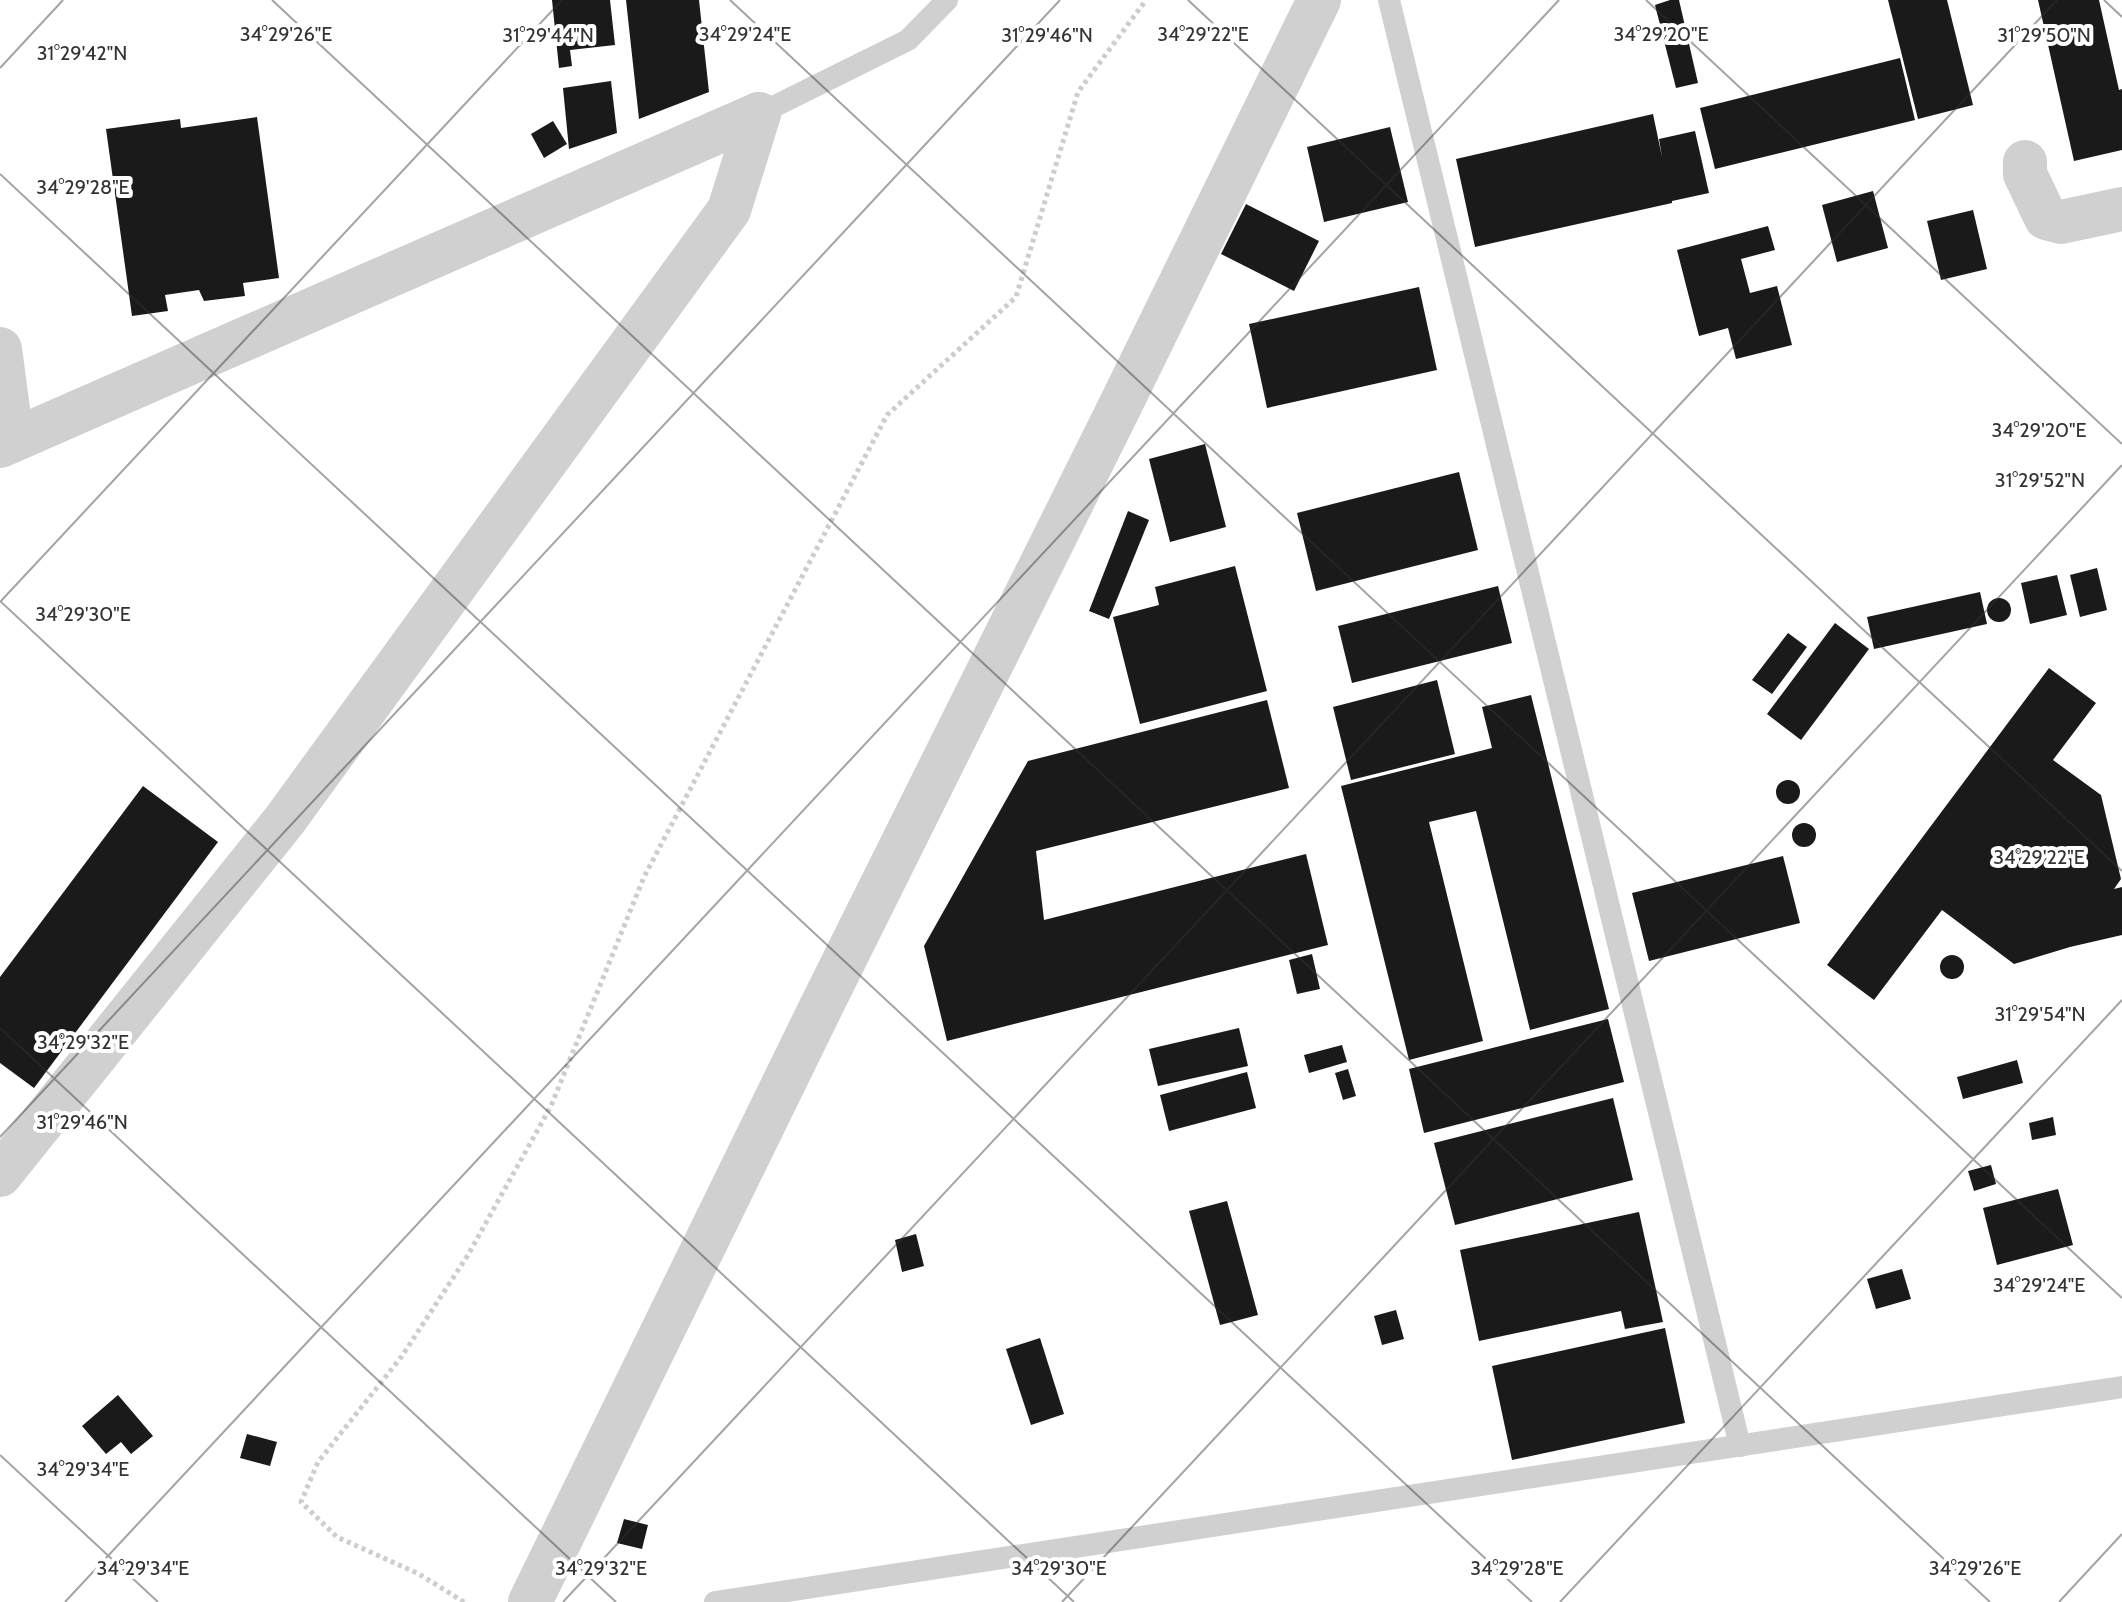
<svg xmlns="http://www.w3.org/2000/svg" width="2122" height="1602" viewBox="0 0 2122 1602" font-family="Cabin,sans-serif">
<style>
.building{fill:#1a1a1a}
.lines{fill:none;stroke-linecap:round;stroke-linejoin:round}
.path{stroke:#cdcdcd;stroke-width:5;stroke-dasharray:4 4;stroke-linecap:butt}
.lane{stroke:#d0d0d0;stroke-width:22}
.street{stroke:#d0d0d0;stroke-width:44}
.ticks{fill:none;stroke:#333;stroke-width:2;stroke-opacity:0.45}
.ticks-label{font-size:20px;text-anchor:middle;fill:#333;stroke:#fff;stroke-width:8;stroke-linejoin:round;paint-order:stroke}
</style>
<rect width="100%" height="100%" fill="#fff"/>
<!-- building -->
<g class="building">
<path d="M552 0H610L615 45 570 50 572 66 559 68Z"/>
<path d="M626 0H699L709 92 639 119Z"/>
<path d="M1670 0H1679L1698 83 1676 88 1655 5Z"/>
<path d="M1888 0H1947L1973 105 1918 119Z"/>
<path d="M2038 0H2099L2119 90 2122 89V150L2074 161Z"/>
<path d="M1900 58 1915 120 1715 169 1700 108Z"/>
<path d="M611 81 617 133 569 149 563 88Z"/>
<path d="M1653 114 1662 157 1659 139 1695 131 1709 193 1672 201V203L1475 247 1456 159Z"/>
<path d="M257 117 279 278 243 283 245 296 204 301 199 290 165 295 168 311 132 316 106 129 180 119 181 128Z"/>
<path d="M553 121 567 144 544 158 531 134Z"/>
<path d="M1390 127 1408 202 1324 222 1307 147Z"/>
<path d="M1873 191 1888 248 1837 262 1822 205Z"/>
<path d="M1246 204 1319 241 1294 291 1221 254Z"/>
<path d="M1973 210 1987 269 1941 280 1927 221Z"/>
<path d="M1768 226 1775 250 1741 259 1750 293 1777 286 1792 345 1736 359 1728 328 1699 336 1677 250Z"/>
<path d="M1419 287 1437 370 1267 408 1249 324Z"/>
<path d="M1205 444 1226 527 1170 542 1149 459Z"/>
<path d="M1459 472 1478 550 1316 591 1297 513Z"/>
<path d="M1128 511 1149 520 1109 619 1089 611Z"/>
<path d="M1235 566 1267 691 1140 724 1113 617 1159 605 1155 587Z"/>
<path d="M2097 568 2107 610 2080 617 2070 575Z"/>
<path d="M2057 575 2067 615 2030 624 2021 583Z"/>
<path d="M1498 586 1512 643 1352 683 1338 626Z"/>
<path d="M1980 592 1987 624 1874 649 1867 617Z"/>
<circle cx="1999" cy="610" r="12"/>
<path d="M1835 623 1869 649 1801 740 1767 714Z"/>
<path d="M1788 633 1807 647 1772 694 1752 680Z"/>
<path d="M2049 668 2096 703 2053 760 2101 795 2121 879 2114 889 2122 887V935L2070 947 2014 964 1942 910 1874 1000 1827 965Z"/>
<path d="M1437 680 1455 754 1351 780 1333 707Z"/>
<path d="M1531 695 1609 1009 1530 1030 1476 811 1429 822 1483 1041 1409 1060 1341 786 1492 748 1482 707Z"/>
<path d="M1267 700 1289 788 1036 851 1044 920 1306 854 1328 945 947 1041 924 946 1028 761Z"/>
<circle cx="1788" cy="792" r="12"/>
<path d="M143 786 218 842 34 1088 0 1063V977Z"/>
<circle cx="1804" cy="835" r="12"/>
<path d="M1783 856 1800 923 1649 961 1632 893Z"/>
<path d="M1312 954 1320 989 1297 994 1289 960Z"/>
<circle cx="1952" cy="967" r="12"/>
<path d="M1608 1019 1624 1082 1424 1133 1409 1069Z"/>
<path d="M1239 1028 1248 1066 1158 1086 1149 1049Z"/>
<path d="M1342 1045 1347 1062 1309 1073 1304 1055Z"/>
<path d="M2017 1060 2023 1083 1963 1099 1957 1077Z"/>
<path d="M1348 1069 1356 1096 1343 1100 1335 1073Z"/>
<path d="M1247 1072 1256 1108 1169 1131 1160 1095Z"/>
<path d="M1613 1098 1633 1180 1455 1225 1434 1143Z"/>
<path d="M2053 1117 2056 1135 2032 1140 2029 1123Z"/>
<path d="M1991 1165 1996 1184 1974 1191 1968 1171Z"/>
<path d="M2058 1189 2073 1245 1997 1265 1983 1208Z"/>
<path d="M1227 1201 1258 1315 1220 1325 1189 1211Z"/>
<path d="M1639 1212 1663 1322 1625 1329 1621 1311 1479 1341 1460 1250Z"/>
<path d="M916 1234 924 1266 902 1272 895 1240Z"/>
<path d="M1902 1269 1911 1299 1876 1309 1867 1279Z"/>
<path d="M1396 1310 1404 1339 1382 1345 1374 1316Z"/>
<path d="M1665 1328 1685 1423 1512 1460 1492 1366Z"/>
<path d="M1040 1338 1064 1414 1031 1425 1006 1349Z"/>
<path d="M118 1395 153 1436 131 1454 121 1442 106 1454 82 1426Z"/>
<path d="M247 1434 277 1442 270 1466 240 1458Z"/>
<path d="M624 1519 648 1525 642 1549 617 1543Z"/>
</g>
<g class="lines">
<!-- path -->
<path class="path" d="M464 1602 419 1574 337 1537 301 1502 318 1462 402 1356 468 1255 551 1106 644 877 887 415 1016 297 1078 92 1146 0"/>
<!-- lane -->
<g class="lane">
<path d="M1389 0 1740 1446"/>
<path d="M759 114 908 40 947 0"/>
<path d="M715 1602 2122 1387"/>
</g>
<!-- street -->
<g class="street">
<path d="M2025 162V174L2046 218 2061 222 2122 209"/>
<path d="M0 349 12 440"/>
<path d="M0 446 759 114"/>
<path d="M0 1175 284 821 729 210 759 114"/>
<path d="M530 1602 820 1009 1118 410 1319 0"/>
</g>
</g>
<!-- ticks -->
<path class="ticks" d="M272 0 1990 1602M730 0 2122 1298M1188 0 2122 871M1646 0 2122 444M2104 0 2122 17M0 68 63 0M0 174 1532 1602M0 601 1074 1602M0 602 562 0M0 1028 616 1602M0 1137 1060 0M0 1455 158 1602M65 1602 1559 0M563 1602 2057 0M1062 1602 2122 465M1560 1602 2122 1000M2059 1602 2122 1534"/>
<g class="ticks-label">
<text x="286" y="41">34°29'26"E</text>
<text x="745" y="41">34°29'24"E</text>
<text x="1661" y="41">34°29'20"E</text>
<text x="1203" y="41">34°29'22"E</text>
<text x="548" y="42">31°29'44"N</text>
<text x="1047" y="42">31°29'46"N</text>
<text x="2044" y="42">31°29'50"N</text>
<text x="82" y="60">31°29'42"N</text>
<text x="83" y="194">34°29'28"E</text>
<text x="2039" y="437">34°29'20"E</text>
<text x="2040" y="487">31°29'52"N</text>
<text x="83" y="621">34°29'30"E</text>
<text x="2039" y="864">34°29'22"E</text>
<text x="2040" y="1021">31°29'54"N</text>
<text x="83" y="1049">34°29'32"E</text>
<text x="82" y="1129">31°29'46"N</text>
<text x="2039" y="1292">34°29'24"E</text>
<text x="83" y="1476">34°29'34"E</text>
<text x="143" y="1575">34°29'34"E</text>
<text x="601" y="1575">34°29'32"E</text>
<text x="1059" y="1575">34°29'30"E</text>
<text x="1517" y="1575">34°29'28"E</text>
<text x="1975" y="1575">34°29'26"E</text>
</g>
</svg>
